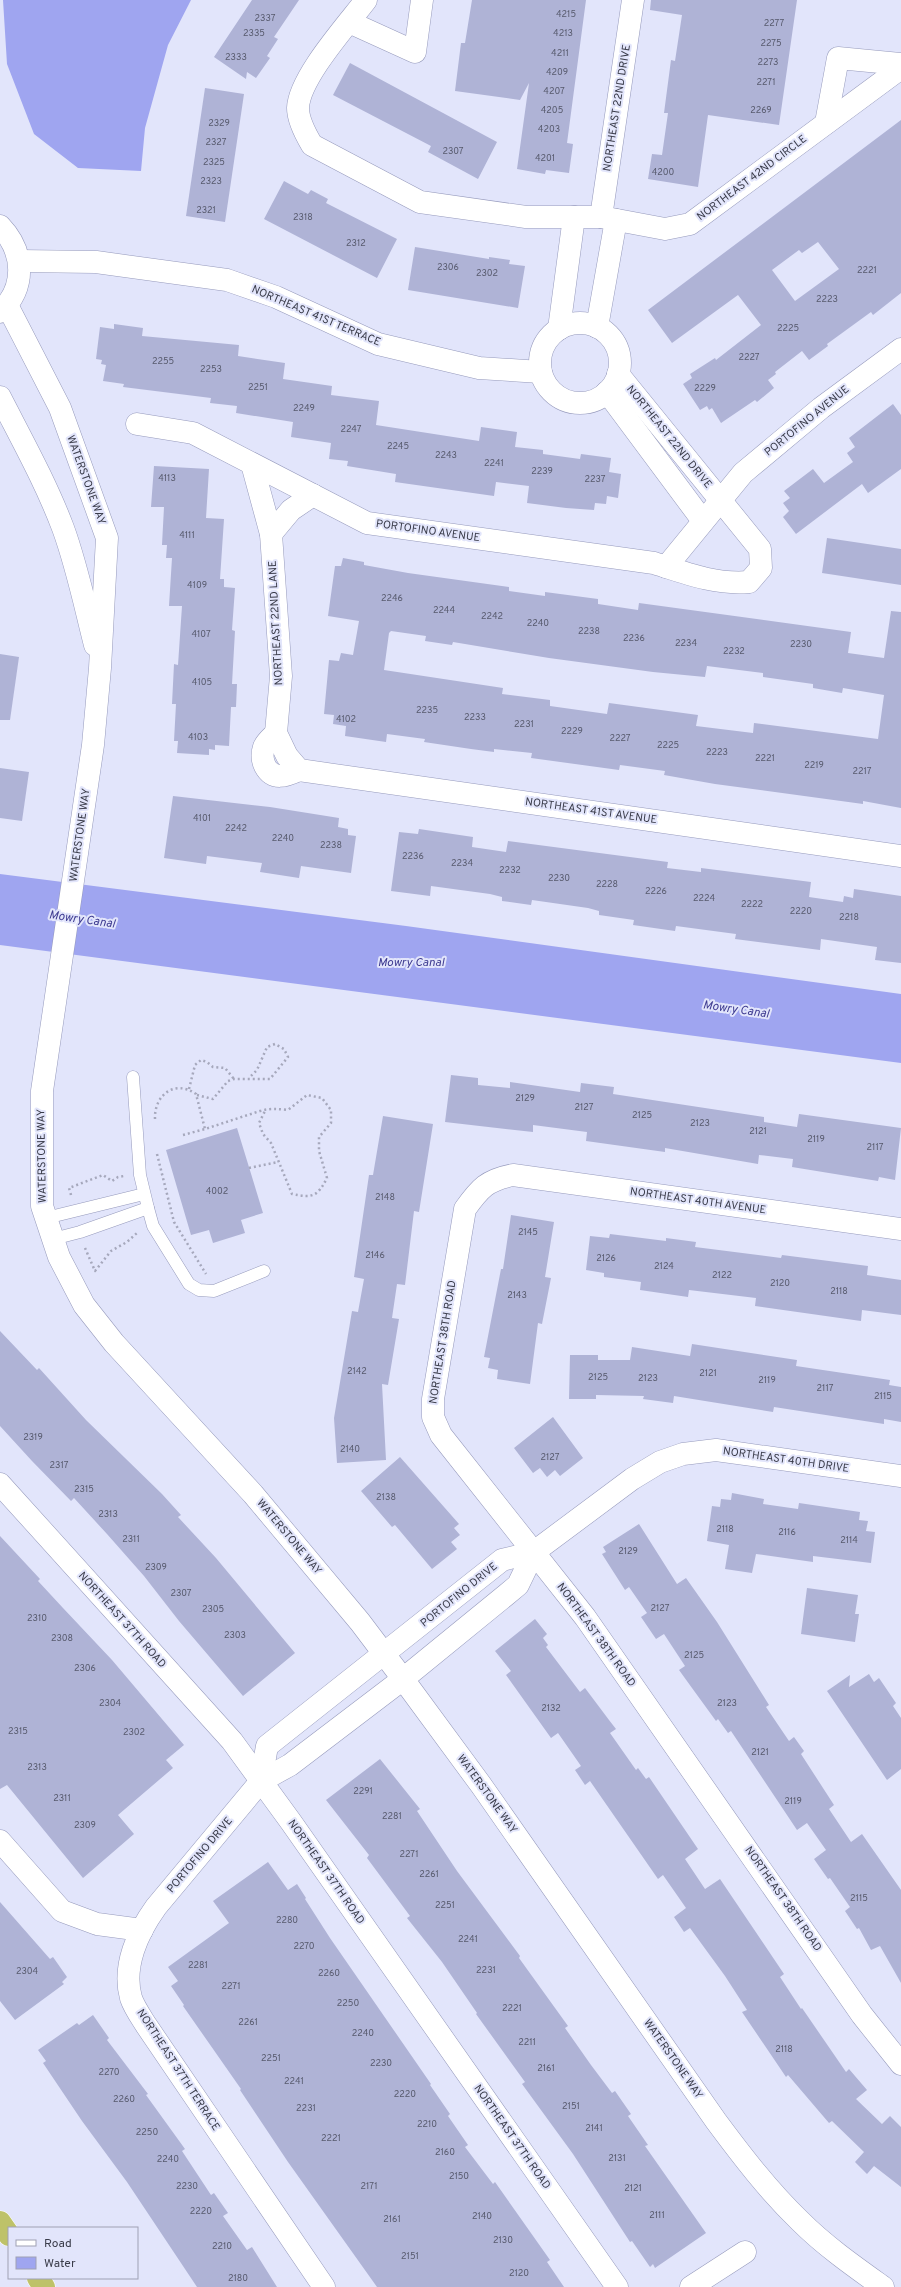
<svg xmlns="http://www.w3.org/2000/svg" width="901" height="2287" viewBox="0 0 901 2287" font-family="Overpass,sans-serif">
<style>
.water{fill:#9fa5f0}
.building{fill:#afb3d6;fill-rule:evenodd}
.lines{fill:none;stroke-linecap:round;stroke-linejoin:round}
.lane-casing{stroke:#969abc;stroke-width:13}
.street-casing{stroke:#969abc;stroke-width:23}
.highway-casing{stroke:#fff;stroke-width:23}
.path{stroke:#a6a8bc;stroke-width:2.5;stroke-dasharray:2 3;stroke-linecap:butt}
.lane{stroke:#fff;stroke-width:12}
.street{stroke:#fff;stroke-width:22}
.highway{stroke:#bec269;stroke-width:22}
.labels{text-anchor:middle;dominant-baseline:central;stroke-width:4;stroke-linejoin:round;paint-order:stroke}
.number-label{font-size:9px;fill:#575a6d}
.street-label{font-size:11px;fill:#3a3c4a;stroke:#e2e5fb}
.water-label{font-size:12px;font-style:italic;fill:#3d3a90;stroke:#e2e5fb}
</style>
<rect width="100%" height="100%" fill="#e2e5fb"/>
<!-- water -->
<g class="water">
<path d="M3 0H191L168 45 145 128 141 171 78 168 34 134 7 64Z"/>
<path d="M0 874 406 926 901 994V1063L0 945Z"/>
</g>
<!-- building -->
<g class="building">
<path d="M252 0H299L274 37 278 39 267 56 270 58 256 78 247 72 246 79 214 57Z"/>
<path d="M472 0H586L567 143 573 144 569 173 546 170 545 174 517 169 529 83 520 100 455 91 461 43H465Z"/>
<path d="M651 0H797L779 125 708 115 698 187 648 179 652 154 662 155 668 113H664L671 60 675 61 682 15 650 10Z"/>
<path d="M350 63 497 142 478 179 428 152 431 146 333 95Z"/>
<path d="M205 88 244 94 225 222 186 216Z"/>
<path d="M901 120V293L873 315 871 312 827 344 828 346 809 360 802 351 775 372 776 374 768 380 774 388 757 402 755 400 721 423 712 408 709 410 707 406 700 410 683 384 692 378 690 374 715 358 716 360 761 325 738 295 672 343 648 310ZM818 242 839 269 795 301 772 270 799 250 802 253Z"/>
<path d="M284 181 308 194 311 190 328 199 326 203 397 239 377 278 264 219Z"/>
<path d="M415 247 489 259V257L510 260 509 264 525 266 518 308 408 290Z"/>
<path d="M114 324 143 328 142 336 239 345 238 356 285 363 283 379 332 386 331 395 379 401 376 425 479 441 481 427 517 432 515 447 543 450V454L580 459 581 454 611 458 609 472 621 474 618 498 607 496 606 504 595 503 594 510 566 508 527 503 529 486 496 482 494 496 395 482 396 474 347 466 348 461 329 459 331 443 291 437 293 422 236 413 237 406 210 403 211 398 123 387 124 384 103 381 106 365 101 364 102 360 96 359 100 327 114 329Z"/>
<path d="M893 404 901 415V469L868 493 862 484 796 534 783 517 789 511 783 503 790 498 784 491 813 469 824 483 853 462 847 453 855 447 849 438Z"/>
<path d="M154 466 209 469 206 518 224 519 220 579H224V587L235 588 232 630 235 631 232 684H237L236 707H231L229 746 215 745V750L209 749V755L177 753 178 741H174L176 704H172L174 664 178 665 182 606H169L172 558H166L167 545H162L164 507H151Z"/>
<path d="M827 538 901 549V585L822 573Z"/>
<path d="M343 558 364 562V565L408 573 509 587V591L545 596V592L598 599V604L638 610 639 603 851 632 848 653 884 658 891 611 901 612V808L863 801V804L715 784 664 775 665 771 620 765 619 770 531 758 532 753 494 749V752L471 749 424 742 425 739 387 734 386 742 345 736 346 726 333 724 334 715 324 714 329 660 339 661 341 653 353 655 359 621 328 616 335 566H341ZM391 631 426 636 425 641 452 645 453 642 549 658 653 672 705 677 707 666 763 673V677L813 684V688L842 693 843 688 884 695 878 739 754 723 753 733 696 726 698 715 609 703 607 714 550 706V700L502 694 503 688 384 670 389 633Z"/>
<path d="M0 654 19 657 10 720H0Z"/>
<path d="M0 768 29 772 22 821 0 818Z"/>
<path d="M173 796 270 807 339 818 338 827 348 829V835L356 836 351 873 301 866 299 878 260 872 262 863 207 856 206 864 164 858Z"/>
<path d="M419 829 473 837 472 847 506 852 508 841 668 862 667 868 701 872V868L811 882 809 897 843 902 844 896 853 898 854 889 901 896V963L875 960 877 947 821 939 820 950 735 939 736 934 676 926 675 931 633 925 634 920 599 915V911L588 908 532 900 531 905 502 901V897L490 894 431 886 430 896 391 891 399 832 418 834Z"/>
<path d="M451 1075 478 1078V1085L510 1088V1082L580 1092 581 1083 614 1087 613 1094 764 1117V1122L797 1127 799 1114 901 1128 895 1180 879 1177 878 1181 792 1167 793 1159 759 1155 758 1164 665 1148V1152L586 1141 587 1132 533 1125V1132L445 1122Z"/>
<path d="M383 1116 433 1124 419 1212 414 1211 405 1285 397 1284 392 1318 399 1319 388 1385 382 1384 386 1460 337 1463 334 1418 352 1311 358 1312 364 1279 354 1277 369 1175H373Z"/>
<path d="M237 1128 263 1213 241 1220 245 1233 213 1243 209 1230 191 1235 166 1150Z"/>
<path d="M511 1215 554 1222 545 1277 551 1278 542 1324 538 1323 530 1384 497 1379 498 1370 488 1368 490 1358 484 1357 501 1269H503Z"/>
<path d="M610 1234 666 1241V1238L696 1242 695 1247 781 1258 782 1255 868 1266 867 1275 901 1280V1315L862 1310 861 1321 755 1306 756 1298 689 1290 688 1297 640 1290 641 1282 604 1277V1273L586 1270 590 1236 609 1238Z"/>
<path d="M0 1331 37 1370 39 1368 86 1420 162 1494 181 1515 178 1517 216 1558 295 1653 243 1696 179 1621 144 1576 107 1534 74 1498 71 1501 32 1461 0 1426Z"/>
<path d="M692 1344 797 1360 796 1366 890 1380 889 1385 901 1387V1422L884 1419V1424L774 1407 773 1412 674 1396 673 1403 643 1399 644 1396 596 1395V1399H569L570 1355H598V1360H630L632 1347 690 1356Z"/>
<path d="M553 1417 583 1458 560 1476 555 1470 547 1477 540 1468 533 1473 514 1448Z"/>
<path d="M400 1457 459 1524 454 1528 460 1535 451 1542 457 1549 432 1569 395 1525 392 1527 361 1491Z"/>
<path d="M732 1493 764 1499 763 1504 798 1509 799 1503 860 1512 859 1520 868 1521 866 1531 875 1532 871 1563 813 1556V1562L756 1554 752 1573 725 1569 729 1545 707 1541 712 1506 720 1507 721 1499 731 1500Z"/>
<path d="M639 1524 677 1584 686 1578 717 1622 769 1705 766 1707 789 1741 794 1737 804 1751 801 1754 834 1805 829 1809 851 1842 862 1834 901 1890V1983L880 1946 871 1950 859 1928 857 1929 845 1911 850 1907 830 1878 828 1879 814 1859 826 1850 807 1823 797 1830 731 1731 728 1733 718 1719 716 1721 692 1688 679 1670 685 1666 664 1634 656 1639 641 1617 647 1613 629 1587 625 1590 602 1554 606 1552 603 1547Z"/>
<path d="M0 1536 40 1579 38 1581 63 1608 112 1660 184 1745 166 1760 173 1768 118 1815 134 1834 83 1878 7 1785 0 1789Z"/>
<path d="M807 1588 858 1595 855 1614H859L855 1642 801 1634Z"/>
<path d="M535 1619 547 1634 543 1638 548 1645 546 1647 580 1692 585 1688 609 1720 616 1729 610 1733 636 1770 638 1768 646 1779 649 1777 698 1849 685 1859 705 1889 720 1879 784 1974 780 1977 801 2009 802 2008 846 2072 849 2069 867 2090 856 2099 882 2124 890 2116 901 2127V2187L874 2166 867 2174 855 2162 864 2152 832 2121 829 2123 788 2075 786 2077 742 2012 747 2010 725 1976 690 1928 684 1932 674 1917 686 1908 663 1875 658 1879 590 1781 585 1785 575 1770 581 1766 558 1733 551 1738 506 1675 511 1671 495 1651Z"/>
<path d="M869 1674 874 1682 879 1678 896 1703 893 1706 901 1718V1769L887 1780 827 1691 850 1675 849 1687Z"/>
<path d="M380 1759 420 1809 417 1811 457 1871 520 1956 519 1958 568 2026 565 2028 591 2065 612 2093 615 2091 631 2114 628 2116 648 2145 645 2146 706 2233 655 2268 653 2264 650 2267 632 2241 630 2242 573 2154 522 2084 525 2082 476 2014 477 2013 442 1962 407 1918 410 1916 367 1858 369 1855 326 1800Z"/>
<path d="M268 1862 288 1890 297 1884 306 1898 305 1899 330 1938 431 2084 430 2085 450 2114 448 2116 468 2145 465 2147 493 2184 495 2182 550 2260 547 2262 564 2287H377L288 2162 240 2090 241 2089 183 2006 184 2005 171 1986 178 1981 168 1967 229 1923 213 1901Z"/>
<path d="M0 1902 50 1959 53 1957 67 1977 62 1982 64 1984 15 2020 0 2001Z"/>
<path d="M93 2015 109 2038 107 2040 148 2094 146 2095 185 2149 182 2151 211 2195 214 2193 228 2213 223 2216 247 2250 252 2247 277 2287H197L127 2182 82 2121 43 2063 46 2061 38 2050 77 2023 79 2025Z"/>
</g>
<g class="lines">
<defs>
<g id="lane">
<path d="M133 1077 140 1175 148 1208 153 1226 189 1284 199 1290 214 1291 264 1271"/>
<path d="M46 1218 144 1194"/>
<path d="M53 1239 80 1232 148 1208"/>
</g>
<g id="street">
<path d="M366 0C347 25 299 78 298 108 298 120 306 135 312 145L420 202 526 217H601L665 229 690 224 901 68"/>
<path d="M349 22 415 52 422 0"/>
<path d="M826 123 838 58 901 64"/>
<path d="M601 217 633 0"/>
<path d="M0 226C24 251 27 287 0 312"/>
<path d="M19 261 96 262 227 280 276 297 378 344 479 368 541 372"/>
<path d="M7 305 60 408 107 538 100 668 93 745 42 1091V1206L59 1257 84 1305 114 1343 253 1494 360 1622 403 1679 481 1785 716 2121C742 2156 768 2190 800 2221 825 2246 855 2267 883 2287"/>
<circle cx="580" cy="363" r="40"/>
<path d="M597 327 616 220"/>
<path d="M559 329 574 217"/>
<path d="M607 392 703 521"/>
<path d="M0 397C22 440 46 483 63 528 77 566 85 606 95 645"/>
<path d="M137 424 193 433 367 523 654 563C685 573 716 585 749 582L761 568 760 549 618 374"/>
<path d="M252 464 271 534 281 676 276 733 287 756 299 770 901 856"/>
<path d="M271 534 291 510 313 495"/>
<path d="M666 567 743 473 821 408 901 349"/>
<path d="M276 733C272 737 266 742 264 747 262 753 262 760 265 766 273 781 286 776 299 770"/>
<path d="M901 1229 513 1175C487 1180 480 1188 465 1209L433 1399V1417L441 1435 585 1617 862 2015 901 2064"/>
<path d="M0 1484 232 1741 291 1822 617 2287"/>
<path d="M261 1781 267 1746 502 1560 534 1552 632 1479 660 1462 683 1454 716 1450 901 1476"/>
<path d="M0 1841 62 1911 97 1924 142 1930"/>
<path d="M324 2287 146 2025C141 2017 134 2007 131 1998 122 1966 138 1932 156 1907L261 1781 290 1765 403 1679 506 1595 518 1585 534 1552"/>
<path d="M691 2287 745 2252"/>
</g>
<g id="highway">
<path d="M0 2222 9 2235"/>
<path d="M38 2278 44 2287"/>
</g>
</defs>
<!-- lane casing -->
<use href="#lane" class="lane-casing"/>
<!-- street casing -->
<use href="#street" class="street-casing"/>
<!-- highway casing -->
<use href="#highway" class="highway-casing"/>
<!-- path -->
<g class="path">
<path d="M189 1089 195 1065 201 1060 207 1062 213 1067 225 1068 234 1079"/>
<path d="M197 1095 213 1099 228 1081 234 1079H270L288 1057 284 1049 275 1044 267 1047 257 1070 249 1078"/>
<path d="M155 1119C154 1095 175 1079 196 1094L205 1129 260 1111C270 1108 278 1109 288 1110L307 1095 322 1098 331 1110V1123L319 1137V1151L327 1178C317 1197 313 1198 292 1194L271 1143 263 1134 259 1123 266 1109"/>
<path d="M183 1135 205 1129"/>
<path d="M157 1154 174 1222 206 1274"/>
<path d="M249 1168 278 1162"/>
<path d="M71 1195 69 1188 103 1175 112 1181 118 1177 124 1176"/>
<path d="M85 1248 95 1271 111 1251 127 1242 137 1233"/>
</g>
<!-- lane -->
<use href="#lane" class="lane"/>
<!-- street -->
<use href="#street" class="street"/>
<!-- highway -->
<use href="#highway" class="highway"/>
</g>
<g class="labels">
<!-- number labels -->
<g class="number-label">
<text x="566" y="14">4215</text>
<text x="265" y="18">2337</text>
<text x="774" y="23">2277</text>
<text x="254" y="33">2335</text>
<text x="563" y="33">4213</text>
<text x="771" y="43">2275</text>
<text x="560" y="53">4211</text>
<text x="236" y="57">2333</text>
<text x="768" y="62">2273</text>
<text x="557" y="72">4209</text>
<text x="766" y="82">2271</text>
<text x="554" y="91">4207</text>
<text x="552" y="110">4205</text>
<text x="761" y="110">2269</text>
<text x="219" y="123">2329</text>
<text x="549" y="129">4203</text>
<text x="216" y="142">2327</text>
<text x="453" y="151">2307</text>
<text x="545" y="158">4201</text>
<text x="214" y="162">2325</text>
<text x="663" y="172">4200</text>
<text x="211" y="181">2323</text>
<text x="206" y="210">2321</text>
<text x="303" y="217">2318</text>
<text x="356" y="243">2312</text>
<text x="448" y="267">2306</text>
<text x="867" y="270">2221</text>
<text x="487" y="273">2302</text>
<text x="827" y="299">2223</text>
<text x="788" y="328">2225</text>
<text x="749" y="357">2227</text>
<text x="163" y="361">2255</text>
<text x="211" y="369">2253</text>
<text x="258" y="387">2251</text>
<text x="705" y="388">2229</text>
<text x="304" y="408">2249</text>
<text x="351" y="429">2247</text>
<text x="398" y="446">2245</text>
<text x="446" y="455">2243</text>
<text x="494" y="463">2241</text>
<text x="542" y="471">2239</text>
<text x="167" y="478">4113</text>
<text x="595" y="479">2237</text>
<text x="187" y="535">4111</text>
<text x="197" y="585">4109</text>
<text x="392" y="598">2246</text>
<text x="444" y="610">2244</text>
<text x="492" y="616">2242</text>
<text x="538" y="623">2240</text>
<text x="589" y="631">2238</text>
<text x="201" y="634">4107</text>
<text x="634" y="638">2236</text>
<text x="686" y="643">2234</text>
<text x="801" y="644">2230</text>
<text x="734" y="651">2232</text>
<text x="202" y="682">4105</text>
<text x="427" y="710">2235</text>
<text x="475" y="717">2233</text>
<text x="346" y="719">4102</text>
<text x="524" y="724">2231</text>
<text x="572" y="731">2229</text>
<text x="198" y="737">4103</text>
<text x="620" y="738">2227</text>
<text x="668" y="745">2225</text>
<text x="717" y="752">2223</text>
<text x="765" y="758">2221</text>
<text x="814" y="765">2219</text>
<text x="862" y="771">2217</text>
<text x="202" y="818">4101</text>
<text x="236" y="828">2242</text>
<text x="283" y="838">2240</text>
<text x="331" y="845">2238</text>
<text x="413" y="856">2236</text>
<text x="462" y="863">2234</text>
<text x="510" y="870">2232</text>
<text x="559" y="878">2230</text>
<text x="607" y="884">2228</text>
<text x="656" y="891">2226</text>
<text x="704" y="898">2224</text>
<text x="752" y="904">2222</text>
<text x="801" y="911">2220</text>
<text x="849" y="917">2218</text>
<text x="525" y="1098">2129</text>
<text x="584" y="1107">2127</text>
<text x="642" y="1115">2125</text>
<text x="700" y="1123">2123</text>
<text x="758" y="1131">2121</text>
<text x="816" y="1139">2119</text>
<text x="875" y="1147">2117</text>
<text x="217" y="1191">4002</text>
<text x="385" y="1197">2148</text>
<text x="528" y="1232">2145</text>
<text x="375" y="1255">2146</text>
<text x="606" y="1258">2126</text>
<text x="664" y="1266">2124</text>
<text x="722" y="1275">2122</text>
<text x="780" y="1283">2120</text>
<text x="839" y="1291">2118</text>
<text x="517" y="1295">2143</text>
<text x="357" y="1371">2142</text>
<text x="708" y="1373">2121</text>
<text x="598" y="1377">2125</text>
<text x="648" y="1378">2123</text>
<text x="767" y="1380">2119</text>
<text x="825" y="1388">2117</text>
<text x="883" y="1396">2115</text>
<text x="33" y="1437">2319</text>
<text x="350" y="1449">2140</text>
<text x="550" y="1457">2127</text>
<text x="59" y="1465">2317</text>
<text x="84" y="1489">2315</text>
<text x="386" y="1497">2138</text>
<text x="108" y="1514">2313</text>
<text x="725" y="1529">2118</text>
<text x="787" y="1532">2116</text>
<text x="131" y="1539">2311</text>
<text x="849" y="1540">2114</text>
<text x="628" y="1551">2129</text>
<text x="156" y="1567">2309</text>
<text x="181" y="1593">2307</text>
<text x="660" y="1608">2127</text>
<text x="213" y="1609">2305</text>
<text x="37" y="1618">2310</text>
<text x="235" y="1635">2303</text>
<text x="62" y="1638">2308</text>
<text x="694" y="1655">2125</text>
<text x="85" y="1668">2306</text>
<text x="110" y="1703">2304</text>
<text x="727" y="1703">2123</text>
<text x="551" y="1708">2132</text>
<text x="18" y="1731">2315</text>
<text x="134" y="1732">2302</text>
<text x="760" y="1752">2121</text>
<text x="37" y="1767">2313</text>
<text x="363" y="1791">2291</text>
<text x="62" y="1798">2311</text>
<text x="793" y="1801">2119</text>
<text x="392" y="1816">2281</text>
<text x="85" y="1825">2309</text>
<text x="409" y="1854">2271</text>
<text x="429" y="1874">2261</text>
<text x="859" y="1898">2115</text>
<text x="445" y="1905">2251</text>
<text x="287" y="1920">2280</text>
<text x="468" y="1939">2241</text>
<text x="304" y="1946">2270</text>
<text x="198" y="1965">2281</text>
<text x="486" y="1970">2231</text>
<text x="27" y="1971">2304</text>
<text x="329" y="1973">2260</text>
<text x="231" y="1986">2271</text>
<text x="348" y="2003">2250</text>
<text x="512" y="2008">2221</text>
<text x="248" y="2022">2261</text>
<text x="363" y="2033">2240</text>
<text x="527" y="2042">2211</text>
<text x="784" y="2049">2118</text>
<text x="271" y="2058">2251</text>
<text x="381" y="2063">2230</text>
<text x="546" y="2068">2161</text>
<text x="109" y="2072">2270</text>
<text x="294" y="2081">2241</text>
<text x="405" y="2094">2220</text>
<text x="124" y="2099">2260</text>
<text x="571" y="2106">2151</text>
<text x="306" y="2108">2231</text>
<text x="427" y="2124">2210</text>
<text x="594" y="2128">2141</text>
<text x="147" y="2132">2250</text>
<text x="331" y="2138">2221</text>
<text x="445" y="2152">2160</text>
<text x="617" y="2158">2131</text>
<text x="168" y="2159">2240</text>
<text x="459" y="2176">2150</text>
<text x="187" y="2186">2230</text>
<text x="369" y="2186">2171</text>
<text x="633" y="2188">2121</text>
<text x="201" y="2211">2220</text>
<text x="657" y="2215">2111</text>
<text x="482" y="2216">2140</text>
<text x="392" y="2219">2161</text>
<text x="503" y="2240">2130</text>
<text x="222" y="2246">2210</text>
<text x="410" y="2256">2151</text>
<text x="519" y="2273">2120</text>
<text x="238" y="2278">2180</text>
</g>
<!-- street labels -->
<g class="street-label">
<text transform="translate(617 108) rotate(-81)">NORTHEAST 22ND DRIVE</text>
<text transform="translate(752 178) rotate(-37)">NORTHEAST 42ND CIRCLE</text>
<text transform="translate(316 316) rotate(23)">NORTHEAST 41ST TERRACE</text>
<text transform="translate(807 421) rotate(-39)">PORTOFINO AVENUE</text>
<text transform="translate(669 437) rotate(51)">NORTHEAST 22ND DRIVE</text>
<text transform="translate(86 480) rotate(70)">WATERSTONE WAY</text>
<text transform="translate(428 531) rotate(8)">PORTOFINO AVENUE</text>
<text transform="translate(276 623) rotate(-93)">NORTHEAST 22ND LANE</text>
<text transform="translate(591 811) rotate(8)">NORTHEAST 41ST AVENUE</text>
<text transform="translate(80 835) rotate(-82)">WATERSTONE WAY</text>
<text transform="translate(42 1156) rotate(-91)">WATERSTONE WAY</text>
<text transform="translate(698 1201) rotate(8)">NORTHEAST 40TH AVENUE</text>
<text transform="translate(443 1342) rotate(-81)">NORTHEAST 38TH ROAD</text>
<text transform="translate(786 1460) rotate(8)">NORTHEAST 40TH DRIVE</text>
<text transform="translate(289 1537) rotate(50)">WATERSTONE WAY</text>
<text transform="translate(459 1595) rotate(-39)">PORTOFINO DRIVE</text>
<text transform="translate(122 1620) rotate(48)">NORTHEAST 37TH ROAD</text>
<text transform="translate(596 1635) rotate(54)">NORTHEAST 38TH ROAD</text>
<text transform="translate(487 1794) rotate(54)">WATERSTONE WAY</text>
<text transform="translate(200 1855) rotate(-50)">PORTOFINO DRIVE</text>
<text transform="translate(326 1872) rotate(55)">NORTHEAST 37TH ROAD</text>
<text transform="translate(783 1899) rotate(55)">NORTHEAST 38TH ROAD</text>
<text transform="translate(673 2059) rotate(55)">WATERSTONE WAY</text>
<text transform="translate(178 2070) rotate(57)">NORTHEAST 37TH TERRACE</text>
<text transform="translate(512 2137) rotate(55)">NORTHEAST 37TH ROAD</text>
</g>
<!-- water labels -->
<g class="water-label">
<text transform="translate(82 920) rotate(8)">Mowry Canal</text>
<text x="411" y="963">Mowry Canal</text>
<text transform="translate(736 1010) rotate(8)">Mowry Canal</text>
</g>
</g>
<!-- legend -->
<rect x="8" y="2227" width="130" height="52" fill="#e2e5fb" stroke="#9fa1b4"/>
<rect x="16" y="2240" width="20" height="6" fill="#ffffff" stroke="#9fa1b4"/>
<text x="44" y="2247" font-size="12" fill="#3a3c4a">Road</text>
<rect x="16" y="2257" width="20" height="12" fill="#9fa5f0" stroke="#9fa1b4"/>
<text x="44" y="2267" font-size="12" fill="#3a3c4a">Water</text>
</svg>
